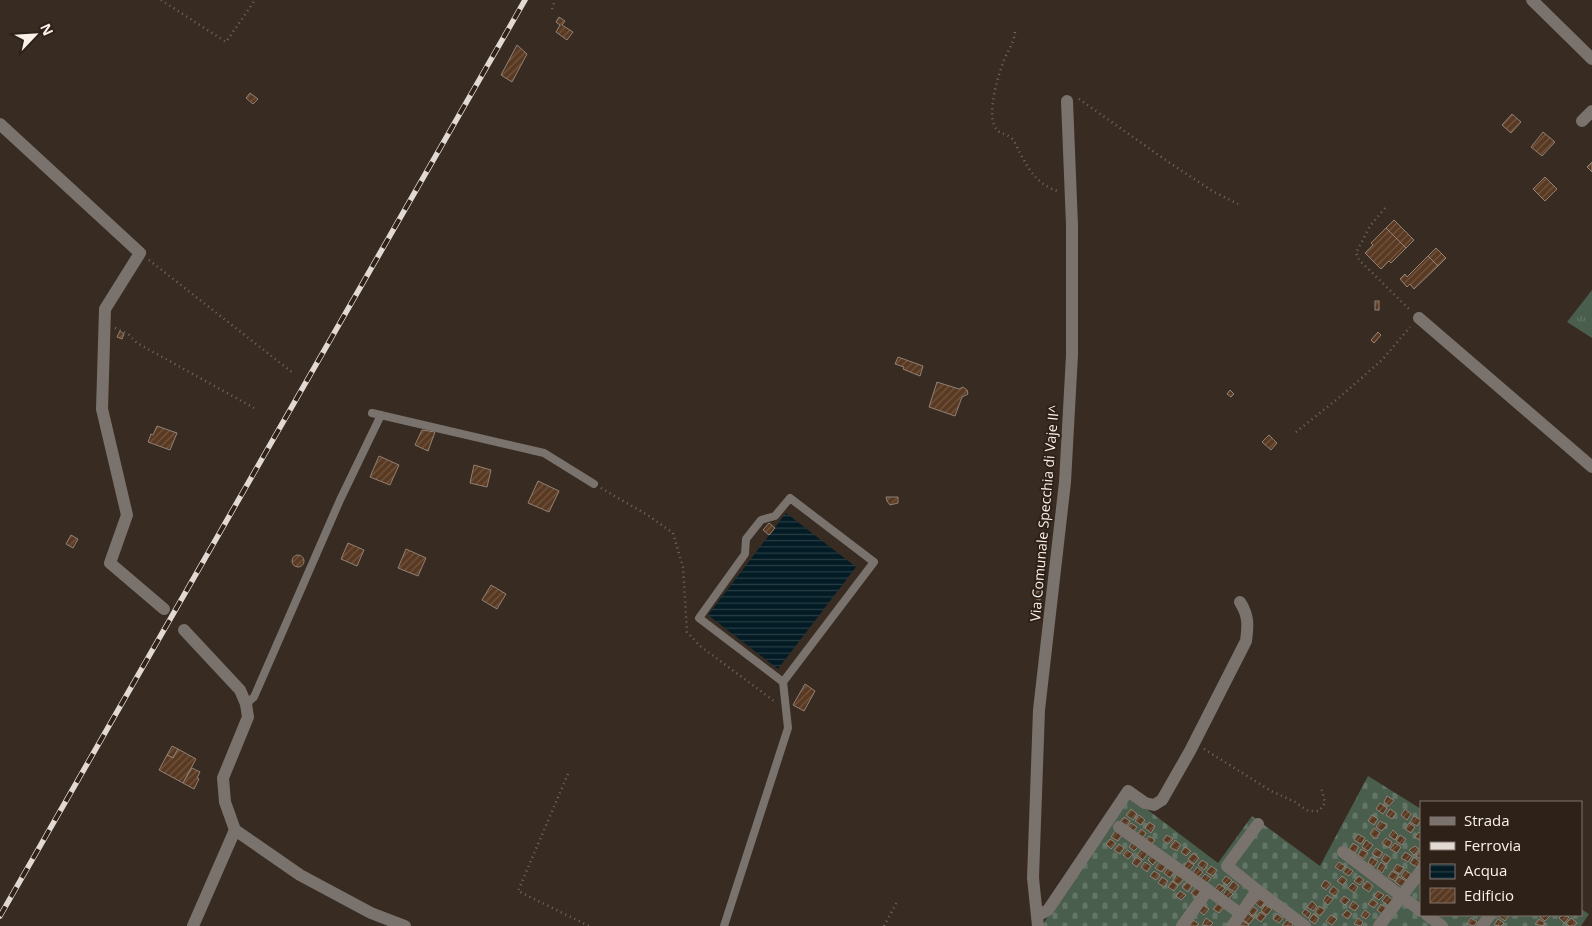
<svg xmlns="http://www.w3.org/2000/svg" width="1592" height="926" viewBox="0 0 1592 926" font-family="'Open Sans',sans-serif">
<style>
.grass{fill:url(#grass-tufts)}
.cemetery{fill:url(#cemetery-stones)}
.water{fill:url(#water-rules)}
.building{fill:url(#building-hatch);stroke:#918176}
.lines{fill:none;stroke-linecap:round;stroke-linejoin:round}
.path{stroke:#756961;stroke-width:2.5;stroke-dasharray:1 4;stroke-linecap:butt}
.lane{stroke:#79726d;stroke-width:8}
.street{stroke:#79726d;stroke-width:12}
.rail-casing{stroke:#e2d9d2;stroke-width:5.5}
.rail{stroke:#2e2118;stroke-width:4;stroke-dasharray:11;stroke-linecap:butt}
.labels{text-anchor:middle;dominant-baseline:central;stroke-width:4;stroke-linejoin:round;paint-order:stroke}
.street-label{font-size:14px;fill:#faf1eb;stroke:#2e2118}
</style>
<defs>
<pattern id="grass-tufts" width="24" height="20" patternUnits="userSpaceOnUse" patternTransform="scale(1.25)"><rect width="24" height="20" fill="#495e4d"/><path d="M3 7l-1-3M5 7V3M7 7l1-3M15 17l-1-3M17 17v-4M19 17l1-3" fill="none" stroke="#647667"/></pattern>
<pattern id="cemetery-stones" width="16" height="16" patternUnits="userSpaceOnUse" patternTransform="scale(1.25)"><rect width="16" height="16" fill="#495e4d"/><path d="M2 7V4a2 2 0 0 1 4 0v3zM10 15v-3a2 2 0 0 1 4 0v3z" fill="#647667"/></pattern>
<pattern id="water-rules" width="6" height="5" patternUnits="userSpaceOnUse" patternTransform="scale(1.25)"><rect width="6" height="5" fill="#031b24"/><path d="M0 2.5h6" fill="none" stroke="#293d44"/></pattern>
<pattern id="building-hatch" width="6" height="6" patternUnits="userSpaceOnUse" patternTransform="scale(1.25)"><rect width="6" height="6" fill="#593921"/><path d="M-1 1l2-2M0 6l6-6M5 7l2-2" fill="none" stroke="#725641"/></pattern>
</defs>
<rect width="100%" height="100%" fill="#382b22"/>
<!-- grass -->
<path class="grass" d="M1592 290V338L1567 322Z"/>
<!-- cemetery -->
<path class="cemetery" d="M1368 776 1421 809V915H1581V909L1589 914 1581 926H1044L1043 924 1128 795 1218 863 1252 816 1320 866Z"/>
<!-- water -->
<path class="water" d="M786 513 856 567 778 669 708 615Z"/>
<!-- building -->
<g class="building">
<path d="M559 17 565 21 562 25 573 32 567 40 556 32 560 25 556 22Z"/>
<path d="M517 45 527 54 512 82 501 75Z"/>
<path d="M250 93 258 99 253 104 246 98Z"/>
<path d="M1512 114 1521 122 1511 133 1502 125Z"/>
<path d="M1543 132 1555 142 1542 156 1531 147Z"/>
<path d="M1592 162V172L1587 167Z"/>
<path d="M1545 177 1557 189 1545 201 1533 189Z"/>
<path d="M1394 220 1414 240 1406 248 1386 228Z"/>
<path d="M1386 228 1406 248 1391 263 1389 261 1381 269 1365 253 1373 245 1371 243Z"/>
<path d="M1436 248 1446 258 1438 266 1428 256Z"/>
<path d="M1428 256 1438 266 1414 289 1410 284 1407 287 1400 279 1405 274 1407 277Z"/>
<rect x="1375" y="301" width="4" height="9"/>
<path d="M120 331 124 334 122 339 117 337Z"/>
<path d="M1378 332 1381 335 1374 343 1371 340Z"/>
<path d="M898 357 923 366 920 376 903 369 904 367 895 364Z"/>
<path d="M937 382 959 389 963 387 967 390 968 394 962 397 955 416 929 407Z"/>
<path d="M1230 390 1234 394 1231 397 1227 394Z"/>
<path d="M157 426 177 433 170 450 148 442 151 434 153 435Z"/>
<path d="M422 430 435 432 428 451 415 445Z"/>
<path d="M1269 435 1277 443 1271 450 1262 442Z"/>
<path d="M379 456 399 465 390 485 370 477Z"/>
<path d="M474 465 491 470 487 487 470 483Z"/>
<path d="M538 481 559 491 549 512 528 503Z"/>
<path d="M886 497H898V503L890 505 887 501Z"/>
<path d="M769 523 775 528 769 535 763 530Z"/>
<path d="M71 535 78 539 73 548 66 544Z"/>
<path d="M348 543 364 550 357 566 341 559Z"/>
<path d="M406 549 426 558 418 576 398 568Z"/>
<circle cx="298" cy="561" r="6"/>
<path d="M491 585 506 594 497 609 482 600Z"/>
<path d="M1037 591 1041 592 1040 600 1036 599Z"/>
<path d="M805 684 815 691 804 711 793 705Z"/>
<path d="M172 746 178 749 173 758 167 755Z"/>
<path d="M178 749 196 759 183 783 159 770 167 755 173 758Z"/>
<path d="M192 768 200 772 197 778 199 779 194 789 183 783Z"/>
<path d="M1387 796 1394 800 1389 806 1384 802Z"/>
<path d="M1380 803 1387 808 1383 814 1376 809Z"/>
<path d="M1131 809 1137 814 1133 820 1126 815Z"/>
<path d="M1390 809 1396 813 1392 819 1386 815Z"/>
<path d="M1405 809 1411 814 1407 820 1401 815Z"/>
<path d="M1139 815 1145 820 1141 825 1135 821Z"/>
<path d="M1372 815 1378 819 1374 825 1368 821Z"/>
<path d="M1414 816 1421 820 1417 826 1410 822Z"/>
<path d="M1124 817 1130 821 1126 827 1120 822Z"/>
<path d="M1380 821 1387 825 1382 831 1376 827Z"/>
<path d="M1149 822 1155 826 1151 833 1145 828Z"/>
<path d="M1131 823 1137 827 1132 833 1127 828Z"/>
<path d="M1409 823 1415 827 1411 833 1405 829Z"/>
<path d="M1374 828 1380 833 1376 839 1370 834Z"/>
<path d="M1141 829 1146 833 1142 839 1137 835Z"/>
<path d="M1116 830 1122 835 1118 841 1111 837Z"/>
<path d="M1393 830 1398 835 1395 840 1389 836Z"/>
<path d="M1419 832 1421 833V841L1415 837Z"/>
<path d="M1358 834 1365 838 1361 844 1354 840Z"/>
<path d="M1167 835 1173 839 1168 844 1163 840Z"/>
<path d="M1400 835 1406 839 1402 845 1396 841Z"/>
<path d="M1149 836 1155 840 1150 846 1145 841Z"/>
<path d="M1386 838 1392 842 1389 848 1382 843Z"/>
<path d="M1110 839 1116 843 1111 849 1106 844Z"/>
<path d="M1175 840 1181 845 1177 851 1170 847Z"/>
<path d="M1366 840 1373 845 1368 851 1362 847Z"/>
<path d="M1133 842 1139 846 1134 851 1129 847Z"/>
<path d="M1353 843 1359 847 1355 853 1349 849Z"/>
<path d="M1395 843 1401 847 1397 853 1390 849Z"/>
<path d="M1119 844 1124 848 1120 854 1114 850Z"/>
<path d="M1415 846 1419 849 1414 855 1409 850Z"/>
<path d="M1185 847 1191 851 1186 856 1181 852Z"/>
<path d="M1376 848 1383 853 1379 858 1372 854Z"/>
<path d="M1142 849 1148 853 1143 860 1137 855Z"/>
<path d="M1361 849 1368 853 1364 859 1358 855Z"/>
<path d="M1127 850 1133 854 1128 859 1123 855Z"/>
<path d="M1420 850 1421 851V859L1416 856Z"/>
<path d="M1405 852 1412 856 1408 862 1401 858Z"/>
<path d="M1193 853 1199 858 1194 864 1188 859Z"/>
<path d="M1385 854 1391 858 1387 864 1381 860Z"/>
<path d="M1152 855 1158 859 1153 865 1148 860Z"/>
<path d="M1136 857 1142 861 1137 867 1132 863Z"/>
<path d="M1371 857 1378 861 1374 867 1368 863Z"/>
<path d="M1414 857 1420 862 1417 867 1410 863Z"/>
<path d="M1202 860 1208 864 1204 870 1198 865Z"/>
<path d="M1188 861 1194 865 1189 871 1184 866Z"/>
<path d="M1145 862 1151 866 1147 872 1141 867Z"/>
<path d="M1160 862 1166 866 1162 872 1155 868Z"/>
<path d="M1339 862 1345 866 1341 871 1335 867Z"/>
<path d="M1381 862 1386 866 1382 873 1377 869Z"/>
<path d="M1397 864 1404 868 1400 874 1393 870Z"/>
<path d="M1211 866 1217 870 1213 876 1206 872Z"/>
<path d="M1197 867 1203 872 1198 877 1193 873Z"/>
<path d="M1347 867 1353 871 1349 876 1343 872Z"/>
<path d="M1168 868 1174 872 1170 878 1164 873Z"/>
<path d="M1405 870 1411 874 1407 880 1401 876Z"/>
<path d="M1154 871 1160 875 1156 880 1150 876Z"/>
<path d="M1392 871 1399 875 1395 881 1388 877Z"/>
<path d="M1177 874 1184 879 1179 885 1173 881Z"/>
<path d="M1205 874 1211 878 1206 884 1201 879Z"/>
<path d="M1226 876 1232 880 1227 885 1222 881Z"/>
<path d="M1342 876 1347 880 1343 885 1337 881Z"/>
<path d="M1359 876 1364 880 1360 885 1354 881Z"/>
<path d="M1162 877 1168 881 1164 887 1158 883Z"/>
<path d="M1399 877 1406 881 1402 887 1395 882Z"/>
<path d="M1325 880 1331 884 1326 890 1321 886Z"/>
<path d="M1172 881 1178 886 1174 891 1168 887Z"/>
<path d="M1233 881 1239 886 1235 892 1228 888Z"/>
<path d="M1367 881 1373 886 1369 892 1362 887Z"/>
<path d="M1187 882 1192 886 1188 892 1182 887Z"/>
<path d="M1353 883 1358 887 1354 893 1348 888Z"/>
<path d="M1219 884 1225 888 1220 893 1215 889Z"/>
<path d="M1333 886 1339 891 1335 896 1329 892Z"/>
<path d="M1196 887 1202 892 1197 898 1191 893Z"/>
<path d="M1227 889 1233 894 1228 899 1223 895Z"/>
<path d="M1180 891 1186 895 1181 900 1176 896Z"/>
<path d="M1378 891 1384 895 1379 900 1374 896Z"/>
<path d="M1327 895 1333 899 1328 905 1323 901Z"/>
<path d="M1387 895 1393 900 1389 906 1382 901Z"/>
<path d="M1344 896 1350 900 1345 905 1340 901Z"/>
<path d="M1260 898 1265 902 1261 908 1255 903Z"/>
<path d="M1372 899 1378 903 1374 908 1368 904Z"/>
<path d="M1312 901 1317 906 1313 911 1307 907Z"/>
<path d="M1353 901 1359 906 1355 911 1349 907Z"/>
<path d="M1218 903 1224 907 1219 913 1213 909Z"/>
<path d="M1381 904 1387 909 1382 914 1377 910Z"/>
<path d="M1203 905 1209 909 1204 915 1199 911Z"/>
<path d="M1265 905 1272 909 1267 915 1261 911Z"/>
<path d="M1252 906 1258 910 1253 916 1248 911Z"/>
<path d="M1319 906 1325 910 1320 916 1315 912Z"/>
<path d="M1305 909 1311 913 1308 918 1302 913Z"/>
<path d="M1347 910 1352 914 1348 919 1342 915Z"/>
<path d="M1365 910 1370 914 1366 919 1361 916Z"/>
<path d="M1260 912 1266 916 1261 922 1256 918Z"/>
<path d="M1247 913 1254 918 1249 924 1243 920Z"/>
<path d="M1277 914 1283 918 1279 923 1273 919Z"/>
<path d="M1313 914 1319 918 1315 924 1309 920Z"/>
<path d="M1331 915 1337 919 1332 925 1326 921Z"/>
<path d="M1501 915H1509L1505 921 1499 917Z"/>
<path d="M1542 915H1549L1550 916 1545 921 1540 917Z"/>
<path d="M1562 915 1569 917 1564 923 1559 918Z"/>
<path d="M1206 918 1213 923 1210 926 1202 925Z"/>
<path d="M1358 918 1363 922 1361 926 1354 924Z"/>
<path d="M1471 918 1477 922 1474 926 1467 924Z"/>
<path d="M1571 918 1577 923 1574 926H1569L1566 923Z"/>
<path d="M1498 919 1504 923 1501 926 1494 925Z"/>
<path d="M1539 919 1545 923 1543 926 1535 924Z"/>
<path d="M1193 920 1199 924 1197 926H1189Z"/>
<path d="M1287 920 1293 924 1292 926H1282Z"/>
<path d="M1243 921 1249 925 1248 926H1239Z"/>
</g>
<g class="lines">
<!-- path -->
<g class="path">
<path d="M161 0 226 42 255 0"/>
<path d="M552 9 555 0"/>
<path d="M1015 32C1014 43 1008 50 1004 60 998 76 987 112 995 127 999 135 1005 133 1010 137 1015 140 1017 148 1020 153 1030 172 1038 185 1060 192"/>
<path d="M1079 99 1167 161 1214 192 1238 204"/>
<path d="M1385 208 1370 226 1356 253 1359 260 1411 311"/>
<path d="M149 260 293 373"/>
<path d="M115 328 128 334 137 343 254 408"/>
<path d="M1296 432 1341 396 1382 360 1410 327"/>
<path d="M601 488 649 516 673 533 683 567 687 632 700 646 774 701"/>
<path d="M1204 749 1271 791 1295 802 1308 811H1319L1325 803 1321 787"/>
<path d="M568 774 518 891 589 926"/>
<path d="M884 926 897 902"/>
</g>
<!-- lane -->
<g class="lane">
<path d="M372 413 544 453 594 484"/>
<path d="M790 498 874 562 783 682 699 618 745 554 746 539 761 520 775 516Z"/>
<path d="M246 704 254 697 340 500 381 415"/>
<path d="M724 926 788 728 783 682"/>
</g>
<!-- street -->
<g class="street">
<path d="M1532 0 1592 59"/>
<path d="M1582 121 1592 111"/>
<path d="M0 124 140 253 105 309 102 409 127 515 110 563 164 609"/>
<path d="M1419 318 1592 467"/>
<path d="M184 630 240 690 246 704 248 717 223 778 225 802 235 830 300 875 371 913 405 926"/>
<path d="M1258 824 1227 866 1257 890 1305 926"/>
<path d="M1119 827 1208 890 1182 926"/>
<path d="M1343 852 1421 911"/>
<path d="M1208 890 1241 914 1232 926"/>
<path d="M1241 914 1257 890"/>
<path d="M1427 915 1442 926"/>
<path d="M1037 916 1048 910 1128 791 1145 803 1154 805 1162 800 1190 751 1246 641C1248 626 1249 616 1240 602"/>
<path d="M193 926 235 830"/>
<path d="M1038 926 1033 878 1039 710 1065 482 1072 355V225L1067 101"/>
<path d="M1379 926 1421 871"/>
<path d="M1482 926 1490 915"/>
</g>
<defs>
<path id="rail" d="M0 916 525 0"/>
</defs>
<!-- rail casing -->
<use href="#rail" class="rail-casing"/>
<!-- rail -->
<use href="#rail" class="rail"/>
</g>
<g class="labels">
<!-- street labels -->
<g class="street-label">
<text transform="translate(1044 513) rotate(-85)">Via Comunale Specchia di Vaje II^</text>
</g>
</g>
<!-- legend -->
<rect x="1420" y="801" width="162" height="115" fill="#2e2118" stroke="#80746c"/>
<rect x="1430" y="817" width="25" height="8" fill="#79726d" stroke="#80746c"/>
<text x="1464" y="826" font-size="15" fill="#faf1eb">Strada</text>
<rect x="1430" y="842" width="25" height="8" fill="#e2d9d2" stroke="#80746c"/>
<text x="1464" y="851" font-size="15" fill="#faf1eb">Ferrovia</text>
<rect x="1430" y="864" width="25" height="15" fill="url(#water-rules)" stroke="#80746c"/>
<text x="1464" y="876" font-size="15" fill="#faf1eb">Acqua</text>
<rect x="1430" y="888" width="25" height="15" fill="url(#building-hatch)" stroke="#80746c"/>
<text x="1464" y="901" font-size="15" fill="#faf1eb">Edificio</text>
<!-- north arrow -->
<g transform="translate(35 35) rotate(65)" stroke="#2e2118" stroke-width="4" paint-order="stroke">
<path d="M0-4L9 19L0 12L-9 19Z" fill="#faf1eb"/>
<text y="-8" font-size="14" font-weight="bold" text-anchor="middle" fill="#faf1eb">N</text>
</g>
</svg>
